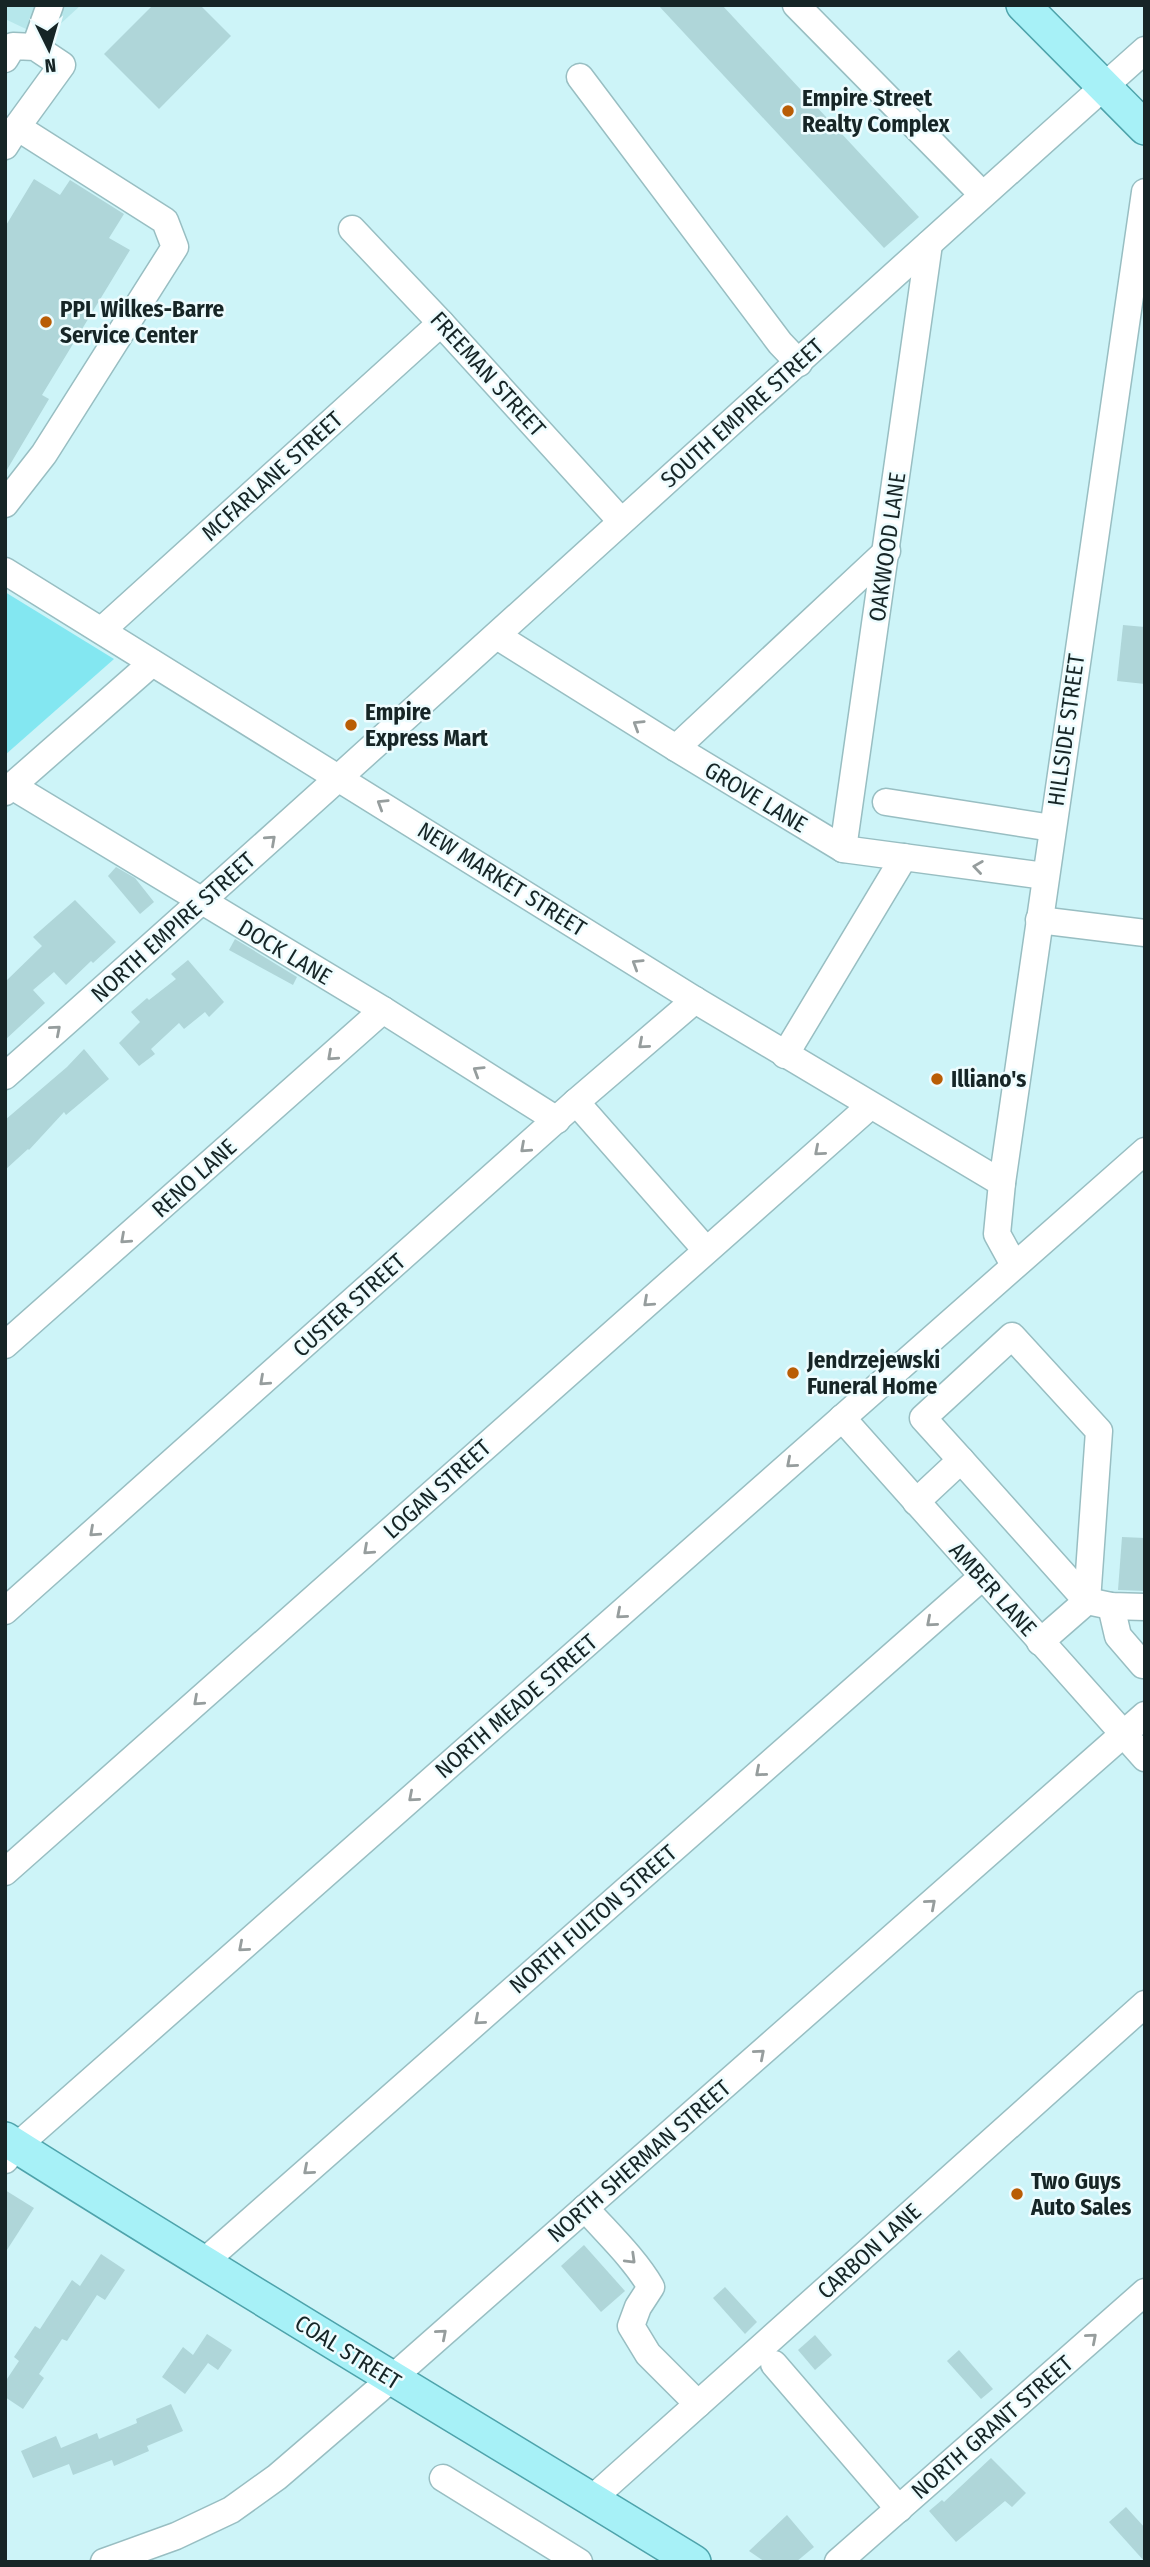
<svg xmlns="http://www.w3.org/2000/svg" width="1150" height="2567" viewBox="0 0 1150 2567" font-family="'Fira Sans Condensed',sans-serif">
<style>
.built{fill:#b6e7eb}
.green{fill:#83e7f1}
.building{fill:#afd6d9}
.lines{fill:none;stroke-linecap:round;stroke-linejoin:round}
.minor-casing{stroke:#98bec2;stroke-width:29}
.major-casing{stroke:#4ea3ab;stroke-width:36}
.minor{stroke:#fff;stroke-width:26}
.major{stroke:#a7f1f7;stroke-width:33}
.oneway{stroke:#969d9d}
.poi-dot{fill:#b95d05;stroke:#edfcfe;stroke-width:2.5}
.labels{text-anchor:middle;dominant-baseline:central;stroke-width:5;stroke-linejoin:round;paint-order:stroke}
.poi-label{font-size:23px;font-weight:bold;fill:#162526;stroke:#edfcfe;text-anchor:start}
.street-label{font-size:23px;fill:#162526;stroke:#edfcfe}
</style>
<rect width="100%" height="100%" fill="#cdf4f8"/>
<!-- built -->
<path class="built" d="M5 5H81L45 38 5 19Z"/>
<!-- green -->
<path class="green" d="M5 592 114 659 5 755Z"/>
<!-- building -->
<g class="building">
<path d="M153 5H200L231 36 159 109 104 54Z"/>
<path d="M658 5H722L919 217 884 248Z"/>
<path d="M34 179 60 195 70 180 124 214 109 238 130 250 42 395 49 399 5 473V227Z"/>
<path d="M1123 625 1145 627V684L1117 681Z"/>
<path d="M116 867 135 878 154 902 140 914 108 876Z"/>
<path d="M75 900 116 942 93 963 91 961 66 985 54 972 33 990 45 1003 5 1040V982L42 946 33 937Z"/>
<path d="M235 939 297 977 293 985 229 950Z"/>
<path d="M188 960 224 1002 209 1017 205 1012 184 1029 179 1023 151 1049 155 1054 139 1066 119 1043 140 1022 131 1012 147 998 149 1000 176 979 171 974Z"/>
<path d="M84 1049 109 1079 66 1115 64 1112 29 1150 28 1149 5 1170V1120L67 1067Z"/>
<path d="M1122 1537 1145 1538V1591L1118 1590Z"/>
<path d="M5 2190 34 2208 5 2253Z"/>
<path d="M584 2245 625 2291 601 2312 561 2266Z"/>
<path d="M101 2254 125 2270 105 2300 97 2295 67 2341 62 2339 39 2374 44 2378 23 2409 5 2397V2382L19 2361 14 2357 35 2326 40 2329 72 2280 80 2286Z"/>
<path d="M725 2287 757 2322 745 2334 713 2298Z"/>
<path d="M207 2334 232 2350 218 2370 208 2363 185 2394 162 2377 183 2347 193 2355Z"/>
<path d="M815 2335 832 2355 815 2370 798 2350Z"/>
<path d="M959 2350 993 2389 981 2399 947 2361Z"/>
<path d="M171 2404 183 2431 147 2446 149 2451 114 2466 112 2460 73 2475 69 2464 33 2478 21 2451 56 2436 61 2448 97 2433 99 2439 137 2423 136 2419Z"/>
<path d="M991 2458 1026 2493 1012 2507 1005 2501 956 2542 929 2511 942 2500 944 2502Z"/>
<path d="M1126 2507 1145 2528V2562L1109 2522Z"/>
<path d="M787 2515 814 2547 796 2562H765L749 2551Z"/>
</g>
<g class="lines">
<defs>
<g id="minor">
<path d="M796 5 982 194"/>
<path d="M35 47 50 5"/>
<path d="M5 59 13 46 35 47 62 65 17 127"/>
<path d="M580 77 780 343 799 363"/>
<path d="M5 146 17 127 165 221 175 247 44 454 5 504"/>
<path d="M352 229 441 323 621 521"/>
<path d="M5 571 695 1000 1002 1183"/>
<path d="M102 630 441 323"/>
<path d="M497 636 676 748 843 849 1045 876"/>
<path d="M676 748 887 551"/>
<path d="M12 786 383 1010 557 1120"/>
<path d="M5 792 152 663"/>
<path d="M886 802 1052 828"/>
<path d="M843 849 929 244"/>
<path d="M1039 920 1145 933"/>
<path d="M785 1055 904 857"/>
<path d="M5 1076C389 737 763 390 1145 50"/>
<path d="M576 1102 706 1250"/>
<path d="M1014 1265 997 1234 1002 1183 1145 192"/>
<path d="M5 1345 383 1010"/>
<path d="M842 1418 1145 1758"/>
<path d="M961 1460 1087 1601 1111 1606 1145 1607"/>
<path d="M916 1502 961 1460 923 1418 1012 1336 1099 1431 1087 1601 1040 1642"/>
<path d="M1111 1606 1118 1636 1143 1665"/>
<path d="M5 1611 576 1102 695 1000"/>
<path d="M5 1872 870 1106"/>
<path d="M5 2160 17 2146 1145 1151"/>
<path d="M585 2208C608 2234 634 2258 651 2287L638 2307 631 2326 648 2354 698 2404"/>
<path d="M205 2261 982 1577"/>
<path d="M774 2364 899 2509"/>
<path d="M443 2478 579 2562"/>
<path d="M593 2498 1145 2004"/>
<path d="M104 2562 176 2536 231 2510 277 2477 391 2379 1145 1715"/>
<path d="M838 2562 1145 2292"/>
</g>
<g id="major">
<path d="M1023 5 1145 128"/>
<path d="M5 2139C233 2283 464 2421 694 2562"/>
</g>
</defs>
<!-- minor casing -->
<use href="#minor" class="minor-casing"/>
<!-- major casing -->
<use href="#major" class="major-casing"/>
<!-- minor -->
<use href="#minor" class="minor"/>
<!-- major -->
<use href="#major" class="major"/>
</g>
<!-- one-way arrows -->
<defs><path id="oneway-chevron" d="M-2-3.5L2.5 0L-2 3.5" fill="none" stroke-width="1.6" stroke-linecap="round" stroke-linejoin="round" transform="scale(1.75)"/></defs>
<g class="oneway">
<use href="#oneway-chevron" transform="translate(638 725) rotate(-148)"/>
<use href="#oneway-chevron" transform="translate(382 804) rotate(-148)"/>
<use href="#oneway-chevron" transform="translate(271 840) rotate(-42)"/>
<use href="#oneway-chevron" transform="translate(978 867) rotate(-172)"/>
<use href="#oneway-chevron" transform="translate(637 964) rotate(-148)"/>
<use href="#oneway-chevron" transform="translate(56 1030) rotate(-41)"/>
<use href="#oneway-chevron" transform="translate(643 1044) rotate(139)"/>
<use href="#oneway-chevron" transform="translate(332 1056) rotate(138)"/>
<use href="#oneway-chevron" transform="translate(478 1071) rotate(-148)"/>
<use href="#oneway-chevron" transform="translate(525 1148) rotate(138)"/>
<use href="#oneway-chevron" transform="translate(819 1151) rotate(139)"/>
<use href="#oneway-chevron" transform="translate(125 1239) rotate(138)"/>
<use href="#oneway-chevron" transform="translate(648 1302) rotate(138)"/>
<use href="#oneway-chevron" transform="translate(264 1381) rotate(138)"/>
<use href="#oneway-chevron" transform="translate(791 1463) rotate(139)"/>
<use href="#oneway-chevron" transform="translate(94 1532) rotate(138)"/>
<use href="#oneway-chevron" transform="translate(368 1550) rotate(138)"/>
<use href="#oneway-chevron" transform="translate(621 1614) rotate(139)"/>
<use href="#oneway-chevron" transform="translate(931 1622) rotate(139)"/>
<use href="#oneway-chevron" transform="translate(198 1701) rotate(138)"/>
<use href="#oneway-chevron" transform="translate(760 1772) rotate(139)"/>
<use href="#oneway-chevron" transform="translate(413 1797) rotate(139)"/>
<use href="#oneway-chevron" transform="translate(931 1904) rotate(-41)"/>
<use href="#oneway-chevron" transform="translate(243 1947) rotate(139)"/>
<use href="#oneway-chevron" transform="translate(479 2020) rotate(139)"/>
<use href="#oneway-chevron" transform="translate(760 2054) rotate(-41)"/>
<use href="#oneway-chevron" transform="translate(308 2170) rotate(139)"/>
<use href="#oneway-chevron" transform="translate(631 2259) rotate(44)"/>
<use href="#oneway-chevron" transform="translate(442 2334) rotate(-41)"/>
<use href="#oneway-chevron" transform="translate(1092 2338) rotate(-41)"/>
</g>
<!-- markers -->
<g class="poi-dot">
<circle cx="788" cy="111" r="7"/>
<circle cx="46" cy="322" r="7"/>
<circle cx="351" cy="725" r="7"/>
<circle cx="937" cy="1079" r="7"/>
<circle cx="793" cy="1373" r="7"/>
<circle cx="1017" cy="2194" r="7"/>
</g>
<g class="labels">
<!-- poi labels -->
<g class="poi-label">
<text x="802" y="98">Empire Street<tspan x="802" dy="26">Realty Complex</tspan></text>
<text x="60" y="309">PPL Wilkes-Barre<tspan x="60" dy="26">Service Center</tspan></text>
<text x="365" y="712">Empire<tspan x="365" dy="26">Express Mart</tspan></text>
<text x="951" y="1079">Illiano's</text>
<text x="807" y="1360">Jendrzejewski<tspan x="807" dy="26">Funeral Home</tspan></text>
<text x="1031" y="2181">Two Guys<tspan x="1031" dy="26">Auto Sales</tspan></text>
</g>
<!-- street labels -->
<g class="street-label">
<text transform="translate(488 374) rotate(48)">FREEMAN STREET</text>
<text transform="translate(742 413) rotate(-42)">SOUTH EMPIRE STREET</text>
<text transform="translate(272 476) rotate(-42)">MCFARLANE STREET</text>
<text transform="translate(887 547) rotate(-82)">OAKWOOD LANE</text>
<text transform="translate(1066 730) rotate(-82)">HILLSIDE STREET</text>
<text transform="translate(756 797) rotate(31)">GROVE LANE</text>
<text transform="translate(502 879) rotate(32)">NEW MARKET STREET</text>
<text transform="translate(173 927) rotate(-42)">NORTH EMPIRE STREET</text>
<text transform="translate(285 952) rotate(31)">DOCK LANE</text>
<text transform="translate(194 1178) rotate(-42)">RENO LANE</text>
<text transform="translate(349 1305) rotate(-42)">CUSTER STREET</text>
<text transform="translate(437 1489) rotate(-42)">LOGAN STREET</text>
<text transform="translate(993 1589) rotate(48)">AMBER LANE</text>
<text transform="translate(516 1706) rotate(-41)">NORTH MEADE STREET</text>
<text transform="translate(593 1919) rotate(-41)">NORTH FULTON STREET</text>
<text transform="translate(639 2161) rotate(-41)">NORTH SHERMAN STREET</text>
<text transform="translate(869 2251) rotate(-42)">CARBON LANE</text>
<text transform="translate(348 2352) rotate(32)">COAL STREET</text>
<text transform="translate(992 2427) rotate(-41)">NORTH GRANT STREET</text>
</g>
</g>
<!-- border -->
<rect width="1150" height="2567" fill="none" stroke="#162526" stroke-width="14"/>
<!-- north arrow -->
<g transform="translate(49 49) rotate(175)" stroke="#edfcfe" stroke-width="5" paint-order="stroke">
<path d="M0-5L12 26L0 18L-12 26Z" fill="#162526"/>
<text y="-10" font-size="19" font-weight="bold" text-anchor="middle" fill="#162526">N</text>
</g>
</svg>
